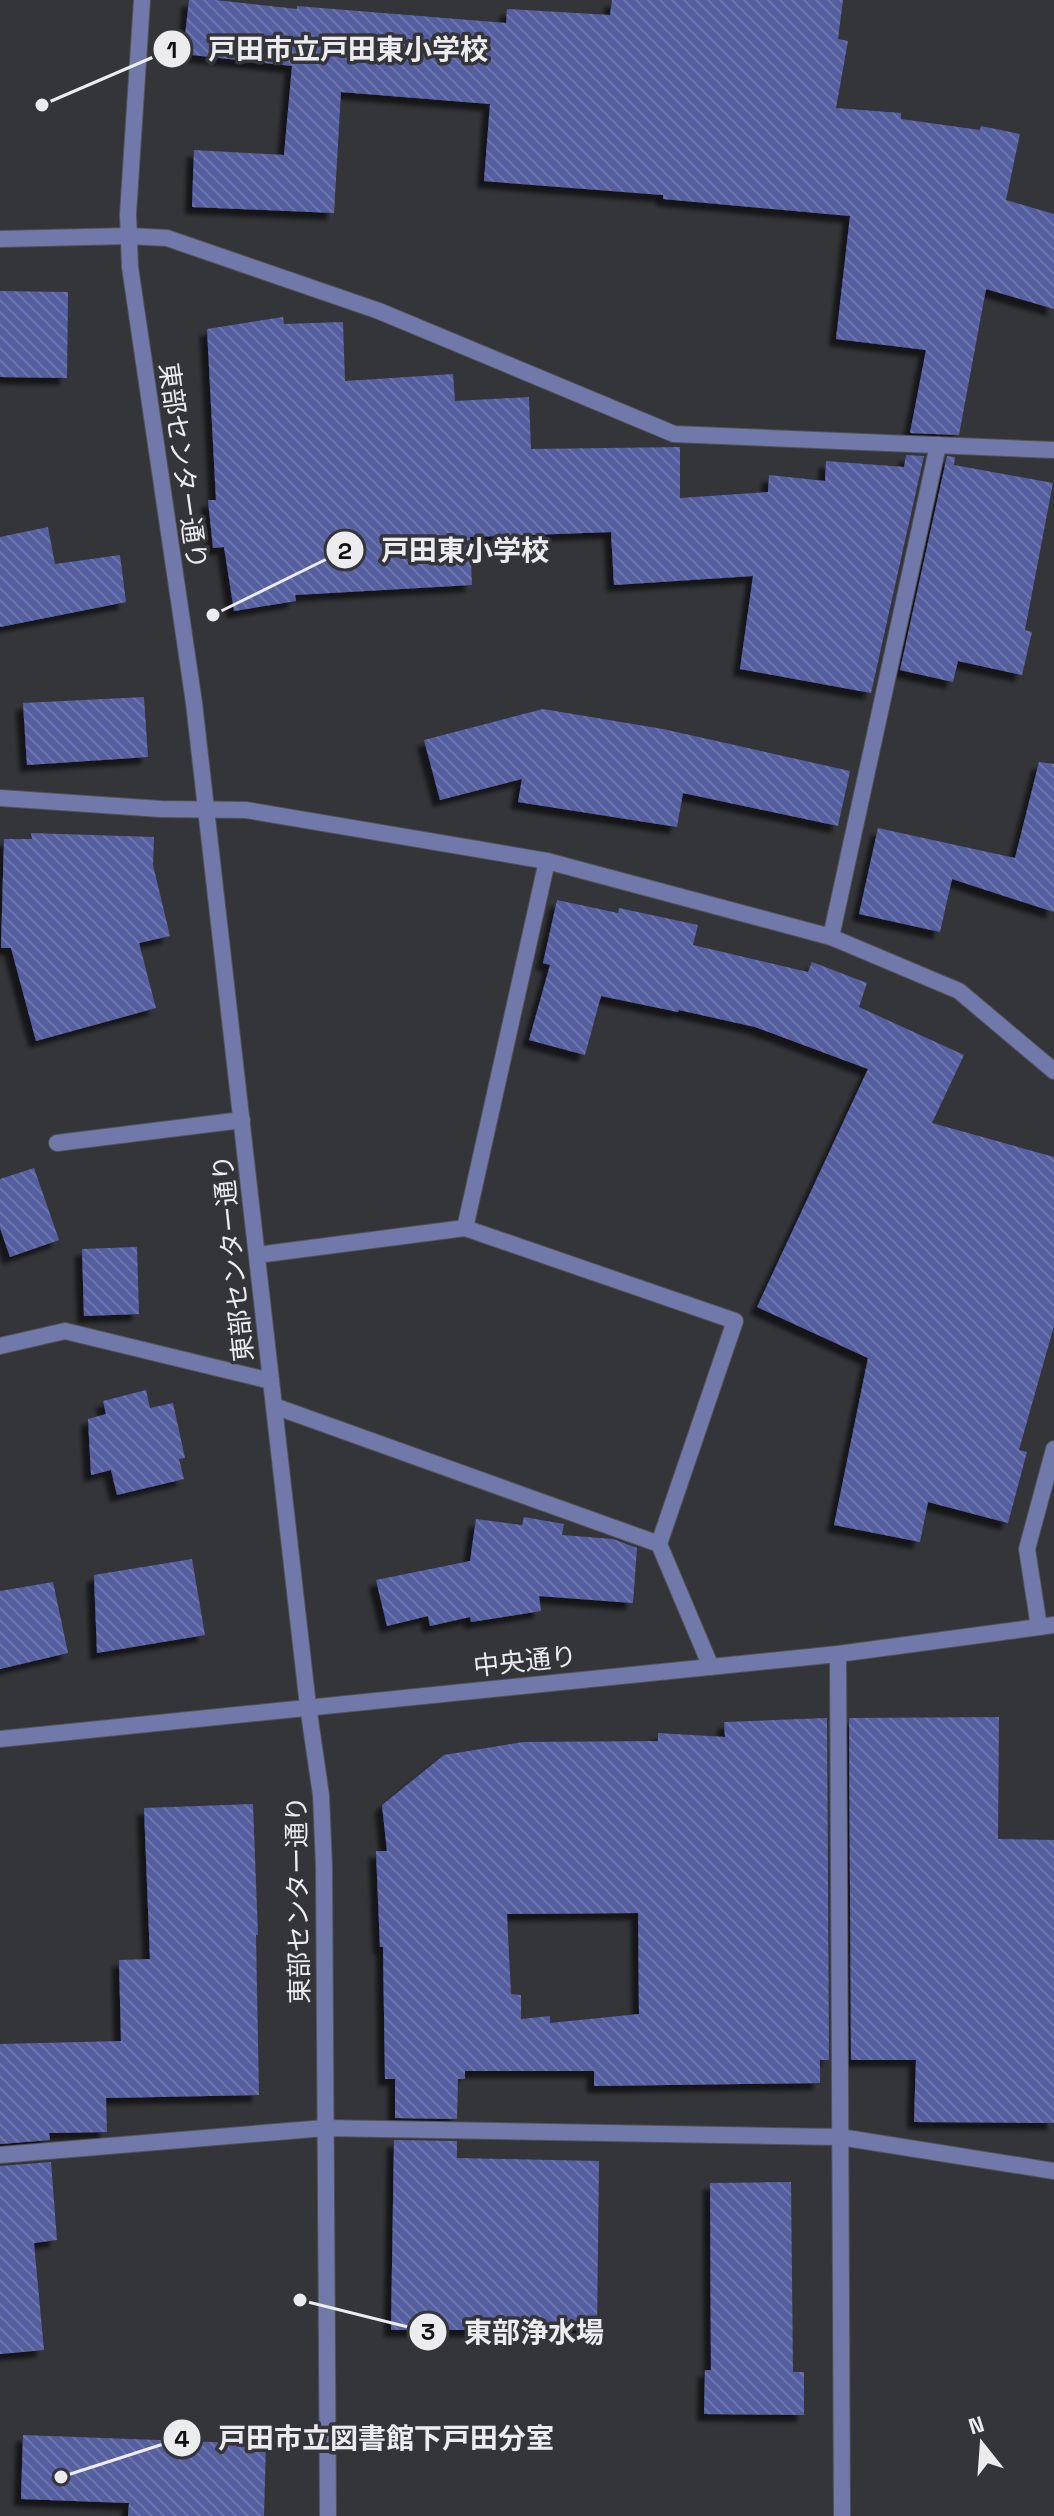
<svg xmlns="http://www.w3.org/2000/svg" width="1054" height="2516" viewBox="0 0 1054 2516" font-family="'Space Grotesk','Noto Sans JP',sans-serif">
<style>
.building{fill:url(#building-back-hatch);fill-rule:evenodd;filter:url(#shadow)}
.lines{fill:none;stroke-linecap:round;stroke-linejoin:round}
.service-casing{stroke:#515256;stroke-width:18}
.minor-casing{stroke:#515256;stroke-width:18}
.tertiary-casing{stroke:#515256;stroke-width:18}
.service{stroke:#7079a9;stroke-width:16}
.minor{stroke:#7079a9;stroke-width:16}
.tertiary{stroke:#7079a9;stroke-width:16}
.labels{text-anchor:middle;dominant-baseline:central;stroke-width:7;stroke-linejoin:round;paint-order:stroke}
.street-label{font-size:26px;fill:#ececef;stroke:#343539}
.leader{fill:none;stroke:#ececef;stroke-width:3}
.callout-dot{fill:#ececef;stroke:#343539;stroke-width:3}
.mark-label{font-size:24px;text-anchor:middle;font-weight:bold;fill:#111}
.callout-label{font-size:28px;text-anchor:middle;font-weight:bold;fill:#ececef;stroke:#343539;stroke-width:7;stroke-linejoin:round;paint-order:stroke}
</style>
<defs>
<pattern id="building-back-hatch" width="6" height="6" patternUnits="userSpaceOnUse" patternTransform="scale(2)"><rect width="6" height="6" fill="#555e9f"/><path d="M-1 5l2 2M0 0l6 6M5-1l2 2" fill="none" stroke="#6e75ad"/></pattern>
<filter id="shadow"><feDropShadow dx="-7" dy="7" stdDeviation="2" flood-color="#0009"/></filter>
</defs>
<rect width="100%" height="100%" fill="#343539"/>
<!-- building -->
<g class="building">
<path d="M189 0H215L297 9V6L506 23 507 9 610 15 612 0H843L838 39 848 41 836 108 901 113V119L980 130 981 126 1020 134 1006 200 1054 214V309L986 289 959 435 910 433 926 350 836 339 850 216 663 199V195L484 181 490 104 341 92 334 213 192 207 194 150 284 155 292 66 183 54Z"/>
<path d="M0 291 68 292 67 378 0 377Z"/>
<path d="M283 317 284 324 343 322 345 381 453 374 455 401 529 397 531 449 680 447V498L768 492 769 475 825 481 826 461 904 467 906 455 924 456 871 693 740 669 753 576 614 585 611 532 470 537 472 585 295 595 296 601 234 611 224 547 213 548 208 500H216L207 329Z"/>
<path d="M947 456 955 457 954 465 1053 483 1025 630 1032 632 1022 675 958 661 953 682 900 670Z"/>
<path d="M48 527 55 564 120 555 126 602 0 627V537Z"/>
<path d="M144 697 148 757 27 765 23 703Z"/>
<path d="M543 709 663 729 850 771 838 826 683 793 677 827 518 802 522 779 440 800 424 740Z"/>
<path d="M1039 762 1054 764V912L952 879 940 932 859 914 878 828 1015 858Z"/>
<path d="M31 833 154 837 153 865 170 936 139 943 156 1008 36 1041 11 948H1L4 839H32Z"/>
<path d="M557 900 618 913 619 908 698 925 693 945 808 972 812 962 867 983 859 1007 964 1055 932 1123 1054 1157V1326L1019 1450 1027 1452 1008 1523 928 1502 920 1542 834 1525 868 1358 757 1307 868 1069 755 1027 679 1010 678 1012 601 996 585 1055 529 1040 550 965 543 963Z"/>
<path d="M34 1168 59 1240 10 1257 0 1228V1179Z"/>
<path d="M137 1247 139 1314 84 1316 82 1249Z"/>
<path d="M146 1390 150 1408 173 1403 185 1458 179 1459 184 1479 117 1495 111 1470 91 1475 88 1419 106 1414 103 1401Z"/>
<path d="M524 1517 564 1524 562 1535 613 1539 637 1548 633 1603 539 1596 541 1611 471 1622 470 1617 430 1626 428 1616 387 1626 376 1580 470 1561 476 1519 522 1525Z"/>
<path d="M192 1559 205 1635 97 1653 94 1575Z"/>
<path d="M53 1582 68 1653 0 1669V1591Z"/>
<path d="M999 1717 998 1839 1054 1840V2123L914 2122 916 2060H851L849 1718Z"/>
<path d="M827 1718 829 2060H820V2083L594 2086V2071H465V2079H458L457 2119 395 2118V2079H385L383 1947H380L376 1851H387L382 1805 444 1755 523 1742 658 1741V1733L725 1737 724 1722ZM638 1913 639 2014 550 2023V2016L521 2019V1995L511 1994 507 1914Z"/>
<path d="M253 1804 258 1935H256L259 2095 106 2098 107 2132 49 2133 50 2140 0 2144V2044L121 2041 119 1960 150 1959 144 1808Z"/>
<path d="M394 2140 457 2141V2158L599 2161 597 2330H391Z"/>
<path d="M51 2162 57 2240 34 2243 44 2350 0 2354V2166Z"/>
<path d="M791 2182 793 2372H804V2415L704 2414 705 2370H711L710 2183Z"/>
<path d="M23 2435 266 2444 264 2516H128L129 2503 21 2499Z"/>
</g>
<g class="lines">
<defs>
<g id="service">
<path d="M831 937 938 445"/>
<path d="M57 1143 242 1120"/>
<path d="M465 1228 735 1321 659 1544"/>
<path d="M257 1255 465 1228 547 861"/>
<path d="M274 1406 659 1544 711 1667"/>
</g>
<g id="minor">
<path d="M0 239 128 236 167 238 379 311 674 434 1054 450"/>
<path d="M0 798 161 809 246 810 547 861 831 937 959 991 1054 1071"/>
<path d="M0 1346 65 1331 271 1381"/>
<path d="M1039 1627 1027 1549 1054 1449"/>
<path d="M838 1654 842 2516"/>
<path d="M0 2155 325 2128 840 2137 1054 2171"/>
</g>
<g id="tertiary">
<path d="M142 0 128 214 130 267 194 703 308 1706 321 1795 324 1867 328 2516"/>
<path d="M0 1739 838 1654 1054 1625"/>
</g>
</defs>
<!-- service casing -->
<use href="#service" class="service-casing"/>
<!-- minor casing -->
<use href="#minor" class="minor-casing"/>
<!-- tertiary casing -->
<use href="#tertiary" class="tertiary-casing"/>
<!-- service -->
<use href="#service" class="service"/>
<!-- minor -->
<use href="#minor" class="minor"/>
<!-- tertiary -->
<use href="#tertiary" class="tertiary"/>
</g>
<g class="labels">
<!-- street labels -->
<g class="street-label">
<text transform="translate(183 466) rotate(82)">東部センター通り</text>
<text transform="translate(233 1258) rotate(-96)">東部センター通り</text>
<text transform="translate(525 1661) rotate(-6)">中央通り</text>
<text transform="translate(298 1900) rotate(-91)">東部センター通り</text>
</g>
</g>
<!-- callouts -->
<path class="leader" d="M42 105L172 49M213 615L345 550M300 2300L428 2332M61 2477L182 2438"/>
<g class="callout-dot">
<circle cx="42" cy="105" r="8"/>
<circle cx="213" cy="615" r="8"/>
<circle cx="300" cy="2300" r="8"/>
<circle cx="61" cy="2477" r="8"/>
<circle cx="172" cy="49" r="20"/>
<circle cx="345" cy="550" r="20"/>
<circle cx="428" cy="2332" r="20"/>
<circle cx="182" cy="2438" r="20"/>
</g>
<g class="mark-label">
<text x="172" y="58">1</text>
<text x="345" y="559">2</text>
<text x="428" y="2340">3</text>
<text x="182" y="2447">4</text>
</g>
<g class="callout-label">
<text x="348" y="59">戸田市立戸田東小学校</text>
<text x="465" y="560">戸田東小学校</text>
<text x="534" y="2342">東部浄水場</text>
<text x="386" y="2448">戸田市立図書館下戸田分室</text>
</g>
<!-- north arrow -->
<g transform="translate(982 2444) rotate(343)" stroke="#343539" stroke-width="6" paint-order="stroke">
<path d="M0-6L14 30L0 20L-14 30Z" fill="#ececef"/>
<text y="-12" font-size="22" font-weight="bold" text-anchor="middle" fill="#ececef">N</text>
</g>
</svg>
